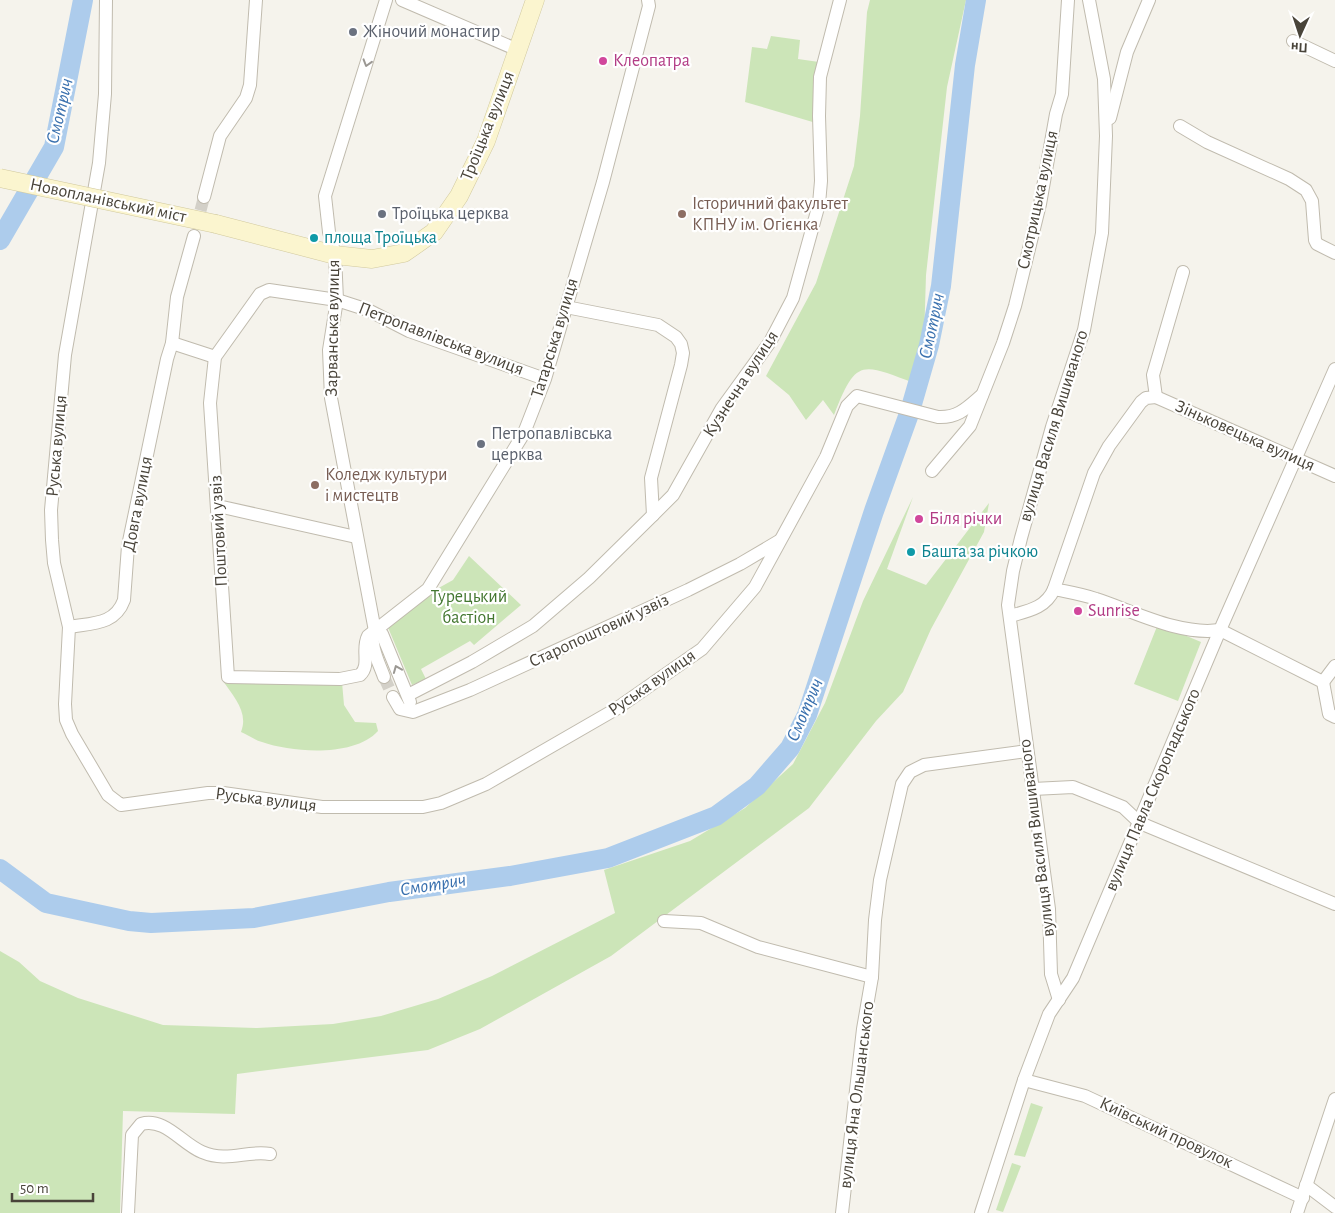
<svg xmlns="http://www.w3.org/2000/svg" width="1335" height="1213" viewBox="0 0 1335 1213" font-family="'Alegreya Sans',sans-serif">
<style>
.green{fill:#cce5b8}
.lines{fill:none;stroke-linecap:round;stroke-linejoin:round}
.river{stroke:#adccec;stroke-width:20}
.street-tunnel{stroke:#d3d0c8;stroke-width:12;stroke-dasharray:12 6;stroke-linecap:butt}
.street-casing{stroke:#c0bbae;stroke-width:14}
.secondary-casing{stroke:#d1c99e;stroke-width:19}
.street{stroke:#fff;stroke-width:12}
.secondary{stroke:#fbf5cf;stroke-width:18}
.secondary-bridge-casing{stroke:#d1c99e;stroke-width:19;stroke-linecap:butt}
.secondary-bridge{stroke:#fbf5cf;stroke-width:18}
.oneway{stroke:#9b9893}
.worship-dot{fill:#6b7280;stroke:#fff;stroke-width:2}
.hotel-dot{fill:#d1479c;stroke:#fff;stroke-width:2}
.education-dot{fill:#8d6e63;stroke:#fff;stroke-width:2}
.culture-dot{fill:#0f9aa8;stroke:#fff;stroke-width:2}
.labels{text-anchor:middle;dominant-baseline:central;stroke-width:4.5;stroke-linejoin:round;paint-order:stroke}
.worship-label{font-size:18px;fill:#5b616d;stroke:#fff;text-anchor:start}
.hotel-label{font-size:18px;fill:#b23c85;stroke:#fff;text-anchor:start}
.street-label{font-size:18px;fill:#49443a;stroke:#fff}
.education-label{font-size:18px;fill:#785e54;stroke:#fff;text-anchor:start}
.culture-label{font-size:18px;fill:#0d838f;stroke:#fff;text-anchor:start}
.park-label{font-size:18px;fill:#437730;stroke:#fff}
.water-label{font-size:19px;font-style:italic;fill:#3970ae;stroke:#fff}
</style>
<rect width="100%" height="100%" fill="#f5f3ec"/>
<!-- green -->
<g class="green">
<path d="M870 0H966L947 87 926 275 924 340 914 383C861 363 856 358 834 415L823 400 806 420 789 395 766 376 816 283 854 166 860 116 867 12Z"/>
<path d="M771 36 800 40 798 59 819 62 816 123 745 102 752 47 767 49Z"/>
<path d="M913 497 887 569 926 585 989 503 984 532 931 629 903 692 876 721 809 808 611 956 480 1029 428 1050 237 1074 235 1114 123 1111 120 1213H0V951L19 962 40 981 78 998 163 1025 257 1028 333 1024 381 1016 438 999 492 976 615 913 604 870 690 841 745 808 793 764 825 703 863 601Z"/>
<path d="M469 556 521 605 474 645 470 641 421 669 426 679 412 685 387 625 390 615 453 580Z"/>
<path d="M1158 624 1201 642 1178 701 1134 684Z"/>
<path d="M223 681 342 682 344 705 355 722 376 723 378 731C355 757 293 753 262 742 255 740 248 735 241 732 249 712 233 696 223 681Z"/>
<path d="M1031 1103 1043 1107 1025 1157 1014 1155Z"/>
<path d="M1012 1163 1021 1166 1003 1212 996 1210Z"/>
</g>
<g class="lines">
<!-- river -->
<g class="river">
<path d="M0 240 54 147 83 0"/>
<path d="M0 869 46 903 129 921 151 923 254 918 389 892 510 876 608 858 716 816 757 786 790 748 807 715 874 511 910 411 929 345 941 286 965 65 976 0"/>
</g>
<!-- street-tunnel -->
<g class="street-tunnel">
<path d="M196 228 204 197"/>
<path d="M384 677 393 697"/>
</g>
<defs>
<g id="street">
<path d="M106 0 105 94 99 163 65 355 51 510 52 540 54 563 69 627 65 704 66 720 72 734 108 795 121 805 208 793H223L322 807H423L441 803 486 784 616 709 702 649 755 587 826 457 847 406 857 396 938 417C958 418 967 408 982 395"/>
<path d="M402 0 518 50"/>
<path d="M1293 41 1335 61"/>
<path d="M1110 118 1127 52 1149 0"/>
<path d="M1180 126 1207 142 1289 179 1306 190 1312 201 1315 240 1317 244 1335 253"/>
<path d="M204 197 220 136 246 98 250 85 256 0"/>
<path d="M1183 272 1153 375 1156 397 1146 398 1141 402 1109 446 1094 473 1054 589C1068 592 1082 594 1096 599 1133 611 1180 636 1220 630L1323 682 1329 714 1335 717"/>
<path d="M566 307 658 325 676 337 681 344 683 353 681 365 651 478 653 515"/>
<path d="M172 343 177 297 194 236"/>
<path d="M545 379 409 331 368 310 337 300 269 290 260 294 215 357 210 403 228 677 340 679 360 675C371 665 361 649 368 636L428 589 524 433 545 379 603 182 649 6 648 0"/>
<path d="M1156 397 1335 476"/>
<path d="M932 471 970 426 1003 343 1015 306 1040 204 1056 114 1062 94 1068 0"/>
<path d="M218 506 356 537"/>
<path d="M1010 616C1028 611 1046 608 1054 589"/>
<path d="M69 627C92 623 115 625 124 600L128 546 167 359 172 343 215 357"/>
<path d="M375 631 331 398 329 350 337 300 335 255 329 232 325 196 386 0"/>
<path d="M375 631 382 634 410 702"/>
<path d="M374 634C369 645 380 665 384 677"/>
<path d="M1323 682 1335 666"/>
<path d="M408 695 472 662 533 626 589 578 653 515 673 495 722 408 770 342 793 298 819 204 821 181 819 116 820 77 840 0"/>
<path d="M393 697 400 709 413 712 470 690 688 590 740 564 779 541"/>
<path d="M1033 789 1073 787 1123 807 1140 823 1335 904"/>
<path d="M664 921 701 923 758 947 872 977"/>
<path d="M1059 1000 1051 974 1049 909 1008 605 1013 571 1021 538 1052 427 1084 330 1102 233 1106 136 1104 79 1089 0"/>
<path d="M1024 1080 1085 1096 1303 1198"/>
<path d="M1306 1185 1335 1207"/>
<path d="M128 1213 132 1135 141 1124C165 1117 182 1144 202 1152 228 1163 246 1150 270 1154"/>
<path d="M842 1213 863 1029 872 977 875 920 880 880 902 784 910 772 924 765 1027 751"/>
<path d="M981 1213 1024 1080 1049 1014 1073 978 1220 630 1335 369"/>
<path d="M1297 1213 1335 1099"/>
</g>
<path id="secondary" d="M216 224 335 255 372 259 404 253 434 232 459 196 486 141 535 0"/>
</defs>
<!-- street casing -->
<use href="#street" class="street-casing"/>
<!-- secondary casing -->
<use href="#secondary" class="secondary-casing"/>
<!-- street -->
<use href="#street" class="street"/>
<!-- secondary -->
<use href="#secondary" class="secondary"/>
<defs>
<path id="secondary-bridge" d="M0 178 216 224"/>
</defs>
<!-- secondary-bridge casing -->
<use href="#secondary-bridge" class="secondary-bridge-casing"/>
<!-- secondary-bridge -->
<use href="#secondary-bridge" class="secondary-bridge"/>
</g>
<!-- one-way arrows -->
<defs><path id="oneway-chevron" d="M-2-3.5L2.5 0L-2 3.5" fill="none" stroke-width="1.6" stroke-linecap="round" stroke-linejoin="round" transform="scale(1.25)"/></defs>
<g class="oneway">
<use href="#oneway-chevron" transform="translate(367 63) rotate(107)"/>
<use href="#oneway-chevron" transform="translate(397 669) rotate(-112)"/>
</g>
<!-- markers -->
<g class="worship-dot">
<circle cx="353" cy="32" r="5"/>
<circle cx="382" cy="214" r="5"/>
<circle cx="481" cy="444" r="5"/>
</g>
<g class="hotel-dot">
<circle cx="603" cy="61" r="5"/>
<circle cx="919" cy="519" r="5"/>
<circle cx="1078" cy="611" r="5"/>
</g>
<g class="education-dot">
<circle cx="682" cy="214" r="5"/>
<circle cx="315" cy="485" r="5"/>
</g>
<g class="culture-dot">
<circle cx="314" cy="238" r="5"/>
<circle cx="911" cy="552" r="5"/>
</g>
<g class="labels">
<!-- worship labels -->
<g class="worship-label">
<text x="363" y="32">Жіночий монастир</text>
<text x="392" y="214">Троїцька церква</text>
<text x="491" y="434">Петропавлівська<tspan x="491" dy="21">церква</tspan></text>
</g>
<!-- hotel labels -->
<g class="hotel-label">
<text x="613" y="61">Клеопатра</text>
<text x="929" y="519">Біля річки</text>
<text x="1088" y="611">Sunrise</text>
</g>
<!-- street labels -->
<g class="street-label">
<text transform="translate(488 126) rotate(-68)">Троїцька вулиця</text>
<text transform="translate(1038 200) rotate(-78)">Смотрицька вулиця</text>
<text transform="translate(108 201) rotate(12)">Новопланівський міст</text>
<text transform="translate(333 328) rotate(-89)">Зарванська вулиця</text>
<text transform="translate(555 338) rotate(-73)">Татарська вулиця</text>
<text transform="translate(441 339) rotate(21)">Петропавлівська вулиця</text>
<text transform="translate(741 384) rotate(-57)">Кузнечна вулиця</text>
<text transform="translate(1054 426) rotate(-73)">вулиця Василя Вишиваного</text>
<text transform="translate(1245 436) rotate(24)">Зіньковецька вулиця</text>
<text transform="translate(57 446) rotate(-85)">Руська вулиця</text>
<text transform="translate(138 504) rotate(-79)">Довга вулиця</text>
<text transform="translate(219 531) rotate(-93)">Поштовий узвіз</text>
<text transform="translate(599 631) rotate(-25)">Старопоштовий узвіз</text>
<text transform="translate(652 683) rotate(-35)">Руська вулиця</text>
<text transform="translate(1153 790) rotate(-67)">вулиця Павла Скоропадського</text>
<text transform="translate(266 800) rotate(7)">Руська вулиця</text>
<text transform="translate(1037 838) rotate(-97)">вулиця Василя Вишиваного</text>
<text transform="translate(857 1095) rotate(-83)">вулиця Яна Ольшанського</text>
<text transform="translate(1166 1133) rotate(25)">Київський провулок</text>
</g>
<!-- education labels -->
<g class="education-label">
<text x="692" y="204">Історичний факультет<tspan x="692" dy="21">КПНУ ім. Огієнка</tspan></text>
<text x="325" y="475">Коледж культури<tspan x="325" dy="21">і мистецтв</tspan></text>
</g>
<!-- culture labels -->
<g class="culture-label">
<text x="324" y="238">площа Троїцька</text>
<text x="921" y="552">Башта за річкою</text>
</g>
<!-- park labels -->
<g class="park-label">
<text x="469" y="597">Турецький<tspan x="469" dy="21">бастіон</tspan></text>
</g>
<!-- water labels -->
<g class="water-label">
<text transform="translate(60 111) rotate(-77)">Смотрич</text>
<text transform="translate(932 326) rotate(-78)">Смотрич</text>
<text transform="translate(805 710) rotate(-67)">Смотрич</text>
<text transform="translate(433 885) rotate(-9)">Смотрич</text>
</g>
</g>
<!-- north arrow -->
<g transform="translate(1300 35) rotate(183)" stroke="#ffffff" stroke-width="4" paint-order="stroke">
<path d="M0-4L9 19L0 12L-9 19Z" fill="#49443a"/>
<text y="-8" font-size="14" font-weight="bold" text-anchor="middle" fill="#49443a">Пн</text>
</g>
<!-- scale -->
<path d="M12 1193v8h81v-8" fill="none" stroke="#49443a" stroke-width="2.5"/>
<text x="20" y="1193" font-size="15" fill="#49443a" stroke="#ffffff" stroke-width="4" paint-order="stroke">50 m</text>
</svg>
